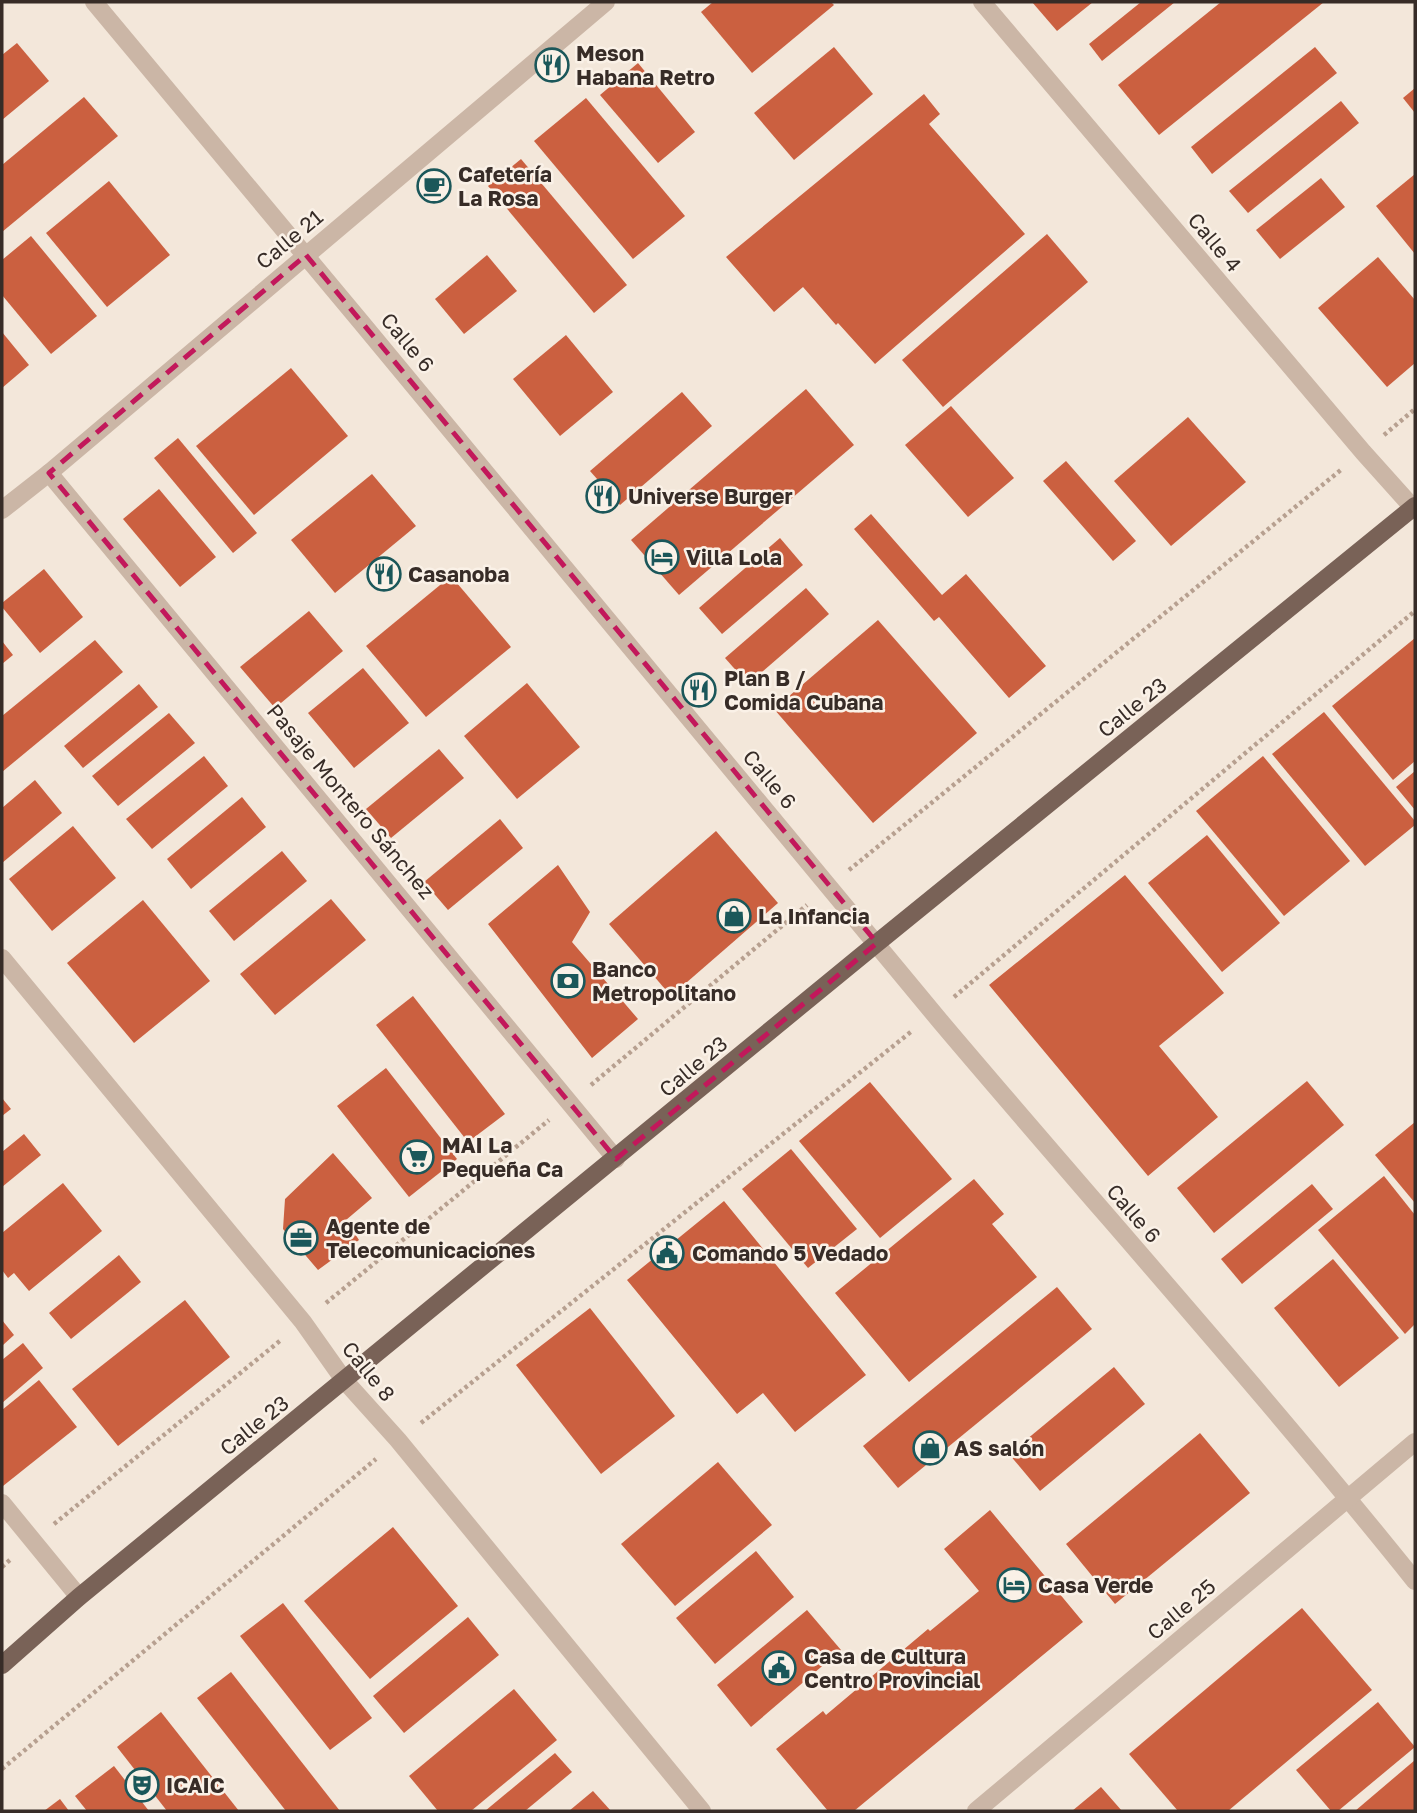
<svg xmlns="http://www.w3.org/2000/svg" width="1417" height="1813" viewBox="0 0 1417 1813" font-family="'Golos Text',sans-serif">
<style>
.building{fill:#cb6040}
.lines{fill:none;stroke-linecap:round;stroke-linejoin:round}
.path{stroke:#b7a090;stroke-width:4.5;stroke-dasharray:3.5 3.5;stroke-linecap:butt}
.minor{stroke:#cbb6a6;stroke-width:18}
.major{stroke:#796257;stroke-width:18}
.marked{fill:none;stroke:#c2185b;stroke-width:5;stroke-dasharray:14 9;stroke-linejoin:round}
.labels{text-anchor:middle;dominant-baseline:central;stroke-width:5;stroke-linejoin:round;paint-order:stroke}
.poi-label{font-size:21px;font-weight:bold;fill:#372c27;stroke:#faf1e7;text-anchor:start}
.street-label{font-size:21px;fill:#372c27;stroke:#faf1e7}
</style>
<rect width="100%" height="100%" fill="#f3e7da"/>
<!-- building -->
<g class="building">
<path d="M713 2H831L834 5 752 73 701 12Z"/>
<path d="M1032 2H1093L1057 31Z"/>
<path d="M1141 2H1175L1102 61 1089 44Z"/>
<path d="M1221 2H1324L1159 135 1118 85Z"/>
<path d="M17 43 49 81 2 120V55Z"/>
<path d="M834 47 873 94 794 160 754 113Z"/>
<path d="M1315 47 1337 73 1212 174 1191 147Z"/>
<path d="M638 63 695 132 658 163 600 95Z"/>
<path d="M1415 88V113L1403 98Z"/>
<path d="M924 94 940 114 929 124 1025 234 875 364 838 323 836 325 803 287 774 312 726 257Z"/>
<path d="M84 97 118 136 2 232V165Z"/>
<path d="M586 98 685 216 633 259 534 141Z"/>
<path d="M1341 101 1359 123 1248 213 1229 191Z"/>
<path d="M521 159 627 285 594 313 488 186Z"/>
<path d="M1415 174V254L1376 206Z"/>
<path d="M1321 178 1345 207 1280 259 1256 230Z"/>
<path d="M109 181 170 255 107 307 46 233Z"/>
<path d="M1047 234 1088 282 943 407 902 360Z"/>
<path d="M31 236 97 316 51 354 2 295V260Z"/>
<path d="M487 255 517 291 464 334 435 299Z"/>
<path d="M1378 257 1415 300V363L1387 387 1318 308Z"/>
<path d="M2 332 29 365 2 388Z"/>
<path d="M566 335 613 392 560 436 513 379Z"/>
<path d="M291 368 348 436 254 515 196 446Z"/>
<path d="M806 389 854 445 679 595 631 540Z"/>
<path d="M682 392 712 426 620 505 590 471Z"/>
<path d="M951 406 1014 478 968 517 905 445Z"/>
<path d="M1188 417 1246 482 1171 546 1114 481Z"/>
<path d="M178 438 257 533 233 553 154 458Z"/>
<path d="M1066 461 1136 541 1113 561 1043 481Z"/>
<path d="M372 474 416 526 335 593 291 540Z"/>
<path d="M159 489 216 557 180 587 123 519Z"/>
<path d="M871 514 942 595 966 574 1046 666 1009 698 939 617 934 621 854 529Z"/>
<path d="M780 538 803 565 722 634 699 608Z"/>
<path d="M44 569 83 617 40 653 2 607V603Z"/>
<path d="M451 576 511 647 426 717 366 646Z"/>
<path d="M806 588 829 614 748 684 725 658Z"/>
<path d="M309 611 343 651 275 708 240 667Z"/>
<path d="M878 620 977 733 873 823 774 709Z"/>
<path d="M1415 638V761L1393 780 1332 706Z"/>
<path d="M95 640 123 672 2 772V716Z"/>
<path d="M2 641 13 655 2 664Z"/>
<path d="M363 668 409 723 354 768 308 713Z"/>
<path d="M527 683 580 747 517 799 464 736Z"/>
<path d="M139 684 158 707 83 768 64 746Z"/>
<path d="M1324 712 1415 821V825L1365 866 1272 754Z"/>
<path d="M169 713 195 743 118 806 92 776Z"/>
<path d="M439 749 464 778 391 838 366 809Z"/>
<path d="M204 756 228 786 152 849 126 819Z"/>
<path d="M1263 756 1350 861 1284 916 1196 811Z"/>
<path d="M1415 771V810L1396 787Z"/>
<path d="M35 780 62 813 2 863V808Z"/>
<path d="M242 797 266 827 191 889 167 859Z"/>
<path d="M500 819 523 848 448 910 424 882Z"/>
<path d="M73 826 116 878 52 931 9 879Z"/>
<path d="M716 831 778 903 671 996 609 924Z"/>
<path d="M1207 835 1280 923 1222 972 1148 883Z"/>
<path d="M282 851 307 881 234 941 209 911Z"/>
<path d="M558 865 590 912 572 942 638 1019 592 1058 488 924Z"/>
<path d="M1125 875 1224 993 1159 1046 1218 1117 1148 1176 989 985Z"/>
<path d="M331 899 366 940 275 1015 240 974Z"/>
<path d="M143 900 210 981 134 1043 67 963Z"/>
<path d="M413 996 505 1114 468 1142 376 1025Z"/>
<path d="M386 1068 457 1159 409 1197 337 1106Z"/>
<path d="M1307 1081 1344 1125 1214 1233 1177 1188Z"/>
<path d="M870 1082 952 1179 880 1238 799 1141Z"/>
<path d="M2 1098 11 1109 2 1116Z"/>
<path d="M1415 1122V1203L1375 1155Z"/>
<path d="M24 1134 41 1155 2 1187V1152Z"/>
<path d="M791 1149 857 1229 808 1268 742 1189Z"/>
<path d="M333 1153 372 1198 346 1220 359 1240 318 1270 283 1229 285 1199Z"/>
<path d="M1384 1176 1415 1215V1324L1405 1334 1318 1230Z"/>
<path d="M974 1179 1004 1214 992 1224 1037 1277 909 1382 835 1293Z"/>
<path d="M63 1183 102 1231 29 1291 14 1273 8 1278 2 1270V1233Z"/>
<path d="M1312 1184 1333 1209 1242 1284 1221 1259Z"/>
<path d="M724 1201 866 1375 795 1432 763 1393 737 1414 627 1280Z"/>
<path d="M119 1255 141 1282 71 1339 49 1313Z"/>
<path d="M1333 1259 1399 1338 1339 1387 1274 1308Z"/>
<path d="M1057 1287 1092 1329 898 1488 863 1446Z"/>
<path d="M185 1300 230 1357 118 1446 72 1389Z"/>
<path d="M590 1308 675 1416 601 1474 516 1365Z"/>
<path d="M2 1320 14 1335 2 1346Z"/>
<path d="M23 1343 43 1368 2 1403V1360Z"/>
<path d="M1114 1367 1145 1404 1040 1491 1009 1454Z"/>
<path d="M39 1380 77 1427 3 1486 2 1410Z"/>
<path d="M1200 1433 1250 1493 1115 1604 1066 1544Z"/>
<path d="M718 1462 772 1525 675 1606 621 1544Z"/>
<path d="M990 1510 1083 1622 854 1811H828L776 1749 823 1711 826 1715 928 1629 930 1631 979 1591 944 1549Z"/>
<path d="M393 1527 458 1606 370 1679 304 1601Z"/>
<path d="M756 1551 794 1597 715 1664 676 1618Z"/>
<path d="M283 1603 372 1718 330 1750 240 1636Z"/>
<path d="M1302 1608 1372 1690 1228 1811H1178L1129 1754Z"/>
<path d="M807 1610 841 1650 751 1727 717 1685Z"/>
<path d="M468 1617 499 1655 404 1733 373 1696Z"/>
<path d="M231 1672 340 1811H286L197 1698Z"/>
<path d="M514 1689 557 1740 471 1811H438L409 1776Z"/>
<path d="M1378 1702 1415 1747 1338 1811H1331L1296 1770Z"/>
<path d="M161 1712 239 1811H167L117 1747Z"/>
<path d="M555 1753 572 1772 525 1811H485Z"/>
<path d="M1415 1760V1811H1355Z"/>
<path d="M114 1766 149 1811H87L75 1796Z"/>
<path d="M1101 1787 1122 1811H1072Z"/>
<path d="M593 1791 611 1811H569Z"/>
<path d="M60 1799 69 1811H44Z"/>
</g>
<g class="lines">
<!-- path -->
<g class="path">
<path d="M1384 435 1415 409"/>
<path d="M849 870 1342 469"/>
<path d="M954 997 1415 611"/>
<path d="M591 1085 807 905"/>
<path d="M326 1303 549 1120"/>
<path d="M421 1423 912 1031"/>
<path d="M54 1524 281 1340"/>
<path d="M2 1567 12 1558"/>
<path d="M2 1769 376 1459"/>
</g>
<!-- minor -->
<g class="minor">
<path d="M94 2C378 340 657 682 940 1021 1098 1208 1262 1390 1415 1581"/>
<path d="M982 2 1363 452 1415 510"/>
<path d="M49 473 616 1159"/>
<path d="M2 510 49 473 606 2"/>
<path d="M2 958 303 1322 344 1380 398 1440 702 1811"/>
<path d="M2 1503 79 1597"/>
<path d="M976 1811 1415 1442"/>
</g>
<!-- major -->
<path class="major" d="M2 1665 79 1597 877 943 1415 506"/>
</g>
<!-- marked area -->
<path class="marked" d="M306 255 877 943 616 1159 49 473Z"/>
<!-- icons -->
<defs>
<symbol id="restaurant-ring" viewBox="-11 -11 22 22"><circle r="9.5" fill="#faf1e7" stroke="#1b575a" stroke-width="1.5"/><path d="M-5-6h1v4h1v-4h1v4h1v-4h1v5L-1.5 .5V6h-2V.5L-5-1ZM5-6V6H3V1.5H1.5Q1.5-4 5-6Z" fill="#1b575a"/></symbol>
<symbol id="cafe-ring" viewBox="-11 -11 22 22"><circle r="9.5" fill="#faf1e7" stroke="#1b575a" stroke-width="1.5"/><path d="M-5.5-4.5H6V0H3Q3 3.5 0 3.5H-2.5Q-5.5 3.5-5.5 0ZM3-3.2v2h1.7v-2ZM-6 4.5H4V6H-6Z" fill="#1b575a"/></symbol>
<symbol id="hotel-ring" viewBox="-11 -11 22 22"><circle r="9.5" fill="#faf1e7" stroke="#1b575a" stroke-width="1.5"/><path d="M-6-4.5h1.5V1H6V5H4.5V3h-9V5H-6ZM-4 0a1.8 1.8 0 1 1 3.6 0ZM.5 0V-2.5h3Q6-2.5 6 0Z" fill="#1b575a"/></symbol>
<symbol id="shop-ring" viewBox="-11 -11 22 22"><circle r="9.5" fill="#faf1e7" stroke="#1b575a" stroke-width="1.5"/><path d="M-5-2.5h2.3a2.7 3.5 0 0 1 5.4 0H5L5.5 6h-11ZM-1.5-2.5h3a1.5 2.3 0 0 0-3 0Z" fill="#1b575a"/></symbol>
<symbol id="bank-ring" viewBox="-11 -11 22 22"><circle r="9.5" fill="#faf1e7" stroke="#1b575a" stroke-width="1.5"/><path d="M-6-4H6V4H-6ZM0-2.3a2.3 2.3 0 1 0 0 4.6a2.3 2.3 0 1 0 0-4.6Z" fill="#1b575a"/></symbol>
<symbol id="supermarket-ring" viewBox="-11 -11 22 22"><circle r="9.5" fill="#faf1e7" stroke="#1b575a" stroke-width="1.5"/><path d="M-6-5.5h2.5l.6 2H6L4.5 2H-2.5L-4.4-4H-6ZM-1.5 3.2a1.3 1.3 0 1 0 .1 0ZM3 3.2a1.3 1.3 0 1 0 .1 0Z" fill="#1b575a"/></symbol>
<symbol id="office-ring" viewBox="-11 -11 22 22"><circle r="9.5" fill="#faf1e7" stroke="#1b575a" stroke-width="1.5"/><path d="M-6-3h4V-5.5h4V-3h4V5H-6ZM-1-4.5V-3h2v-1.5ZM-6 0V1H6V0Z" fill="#1b575a"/></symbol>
<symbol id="civic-ring" viewBox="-11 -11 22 22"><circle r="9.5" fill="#faf1e7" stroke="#1b575a" stroke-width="1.5"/><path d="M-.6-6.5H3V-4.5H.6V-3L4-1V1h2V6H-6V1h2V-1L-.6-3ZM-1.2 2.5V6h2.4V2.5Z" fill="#1b575a"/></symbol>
<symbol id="theatre-ring" viewBox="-11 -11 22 22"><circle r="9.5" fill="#faf1e7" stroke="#1b575a" stroke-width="1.5"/><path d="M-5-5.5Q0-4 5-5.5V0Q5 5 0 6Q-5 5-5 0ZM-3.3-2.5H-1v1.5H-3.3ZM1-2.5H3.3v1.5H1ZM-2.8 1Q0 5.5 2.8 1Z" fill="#1b575a"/></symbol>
</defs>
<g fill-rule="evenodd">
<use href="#restaurant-ring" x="533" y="46" width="38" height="38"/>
<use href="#cafe-ring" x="415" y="167" width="38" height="38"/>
<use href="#restaurant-ring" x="584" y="477" width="38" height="38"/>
<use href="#hotel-ring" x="643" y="538" width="38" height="38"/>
<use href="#restaurant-ring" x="365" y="555" width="38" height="38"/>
<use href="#restaurant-ring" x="680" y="671" width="38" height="38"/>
<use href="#shop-ring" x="715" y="897" width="38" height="38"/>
<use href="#bank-ring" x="549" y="962" width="38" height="38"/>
<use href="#supermarket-ring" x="398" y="1138" width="38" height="38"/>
<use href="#office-ring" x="282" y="1219" width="38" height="38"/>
<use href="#civic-ring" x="648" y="1234" width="38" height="38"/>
<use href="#shop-ring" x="911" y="1429" width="38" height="38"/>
<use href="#hotel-ring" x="995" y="1566" width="38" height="38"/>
<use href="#civic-ring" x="760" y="1649" width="38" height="38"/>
<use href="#theatre-ring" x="123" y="1766" width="38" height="38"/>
</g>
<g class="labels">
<!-- poi labels -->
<g class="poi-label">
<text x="576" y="53">Meson<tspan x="576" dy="24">Habana Retro</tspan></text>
<text x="458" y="174">Cafetería<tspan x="458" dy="24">La Rosa</tspan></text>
<text x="628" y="496">Universe Burger</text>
<text x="686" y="557">Villa Lola</text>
<text x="408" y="574">Casanoba</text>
<text x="724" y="678">Plan B /<tspan x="724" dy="24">Comida Cubana</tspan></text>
<text x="758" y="916">La Infancia</text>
<text x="592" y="969">Banco<tspan x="592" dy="24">Metropolitano</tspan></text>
<text x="442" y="1145">MAI La<tspan x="442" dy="24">Pequeña Ca</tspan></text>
<text x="326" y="1226">Agente de<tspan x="326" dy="24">Telecomunicaciones</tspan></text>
<text x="692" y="1253">Comando 5 Vedado</text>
<text x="954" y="1448">AS salón</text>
<text x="1038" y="1585">Casa Verde</text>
<text x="804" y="1656">Casa de Cultura<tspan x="804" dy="24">Centro Provincial</tspan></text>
<text x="166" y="1785">ICAIC</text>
</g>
<!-- street labels -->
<g class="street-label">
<text transform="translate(289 239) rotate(-40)">Calle 21</text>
<text transform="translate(1215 242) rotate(50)">Calle 4</text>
<text transform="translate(408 342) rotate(50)">Calle 6</text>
<text transform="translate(1132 707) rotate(-39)">Calle 23</text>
<text transform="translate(770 779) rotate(50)">Calle 6</text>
<text transform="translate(351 801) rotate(50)">Pasaje Montero Sánchez</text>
<text transform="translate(693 1066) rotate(-40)">Calle 23</text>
<text transform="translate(1134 1213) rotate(49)">Calle 6</text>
<text transform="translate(369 1371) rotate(51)">Calle 8</text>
<text transform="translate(254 1425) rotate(-39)">Calle 23</text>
<text transform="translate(1181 1609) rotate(-40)">Calle 25</text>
</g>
</g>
<!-- border -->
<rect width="1417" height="1813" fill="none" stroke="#372c27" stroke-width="7"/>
</svg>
